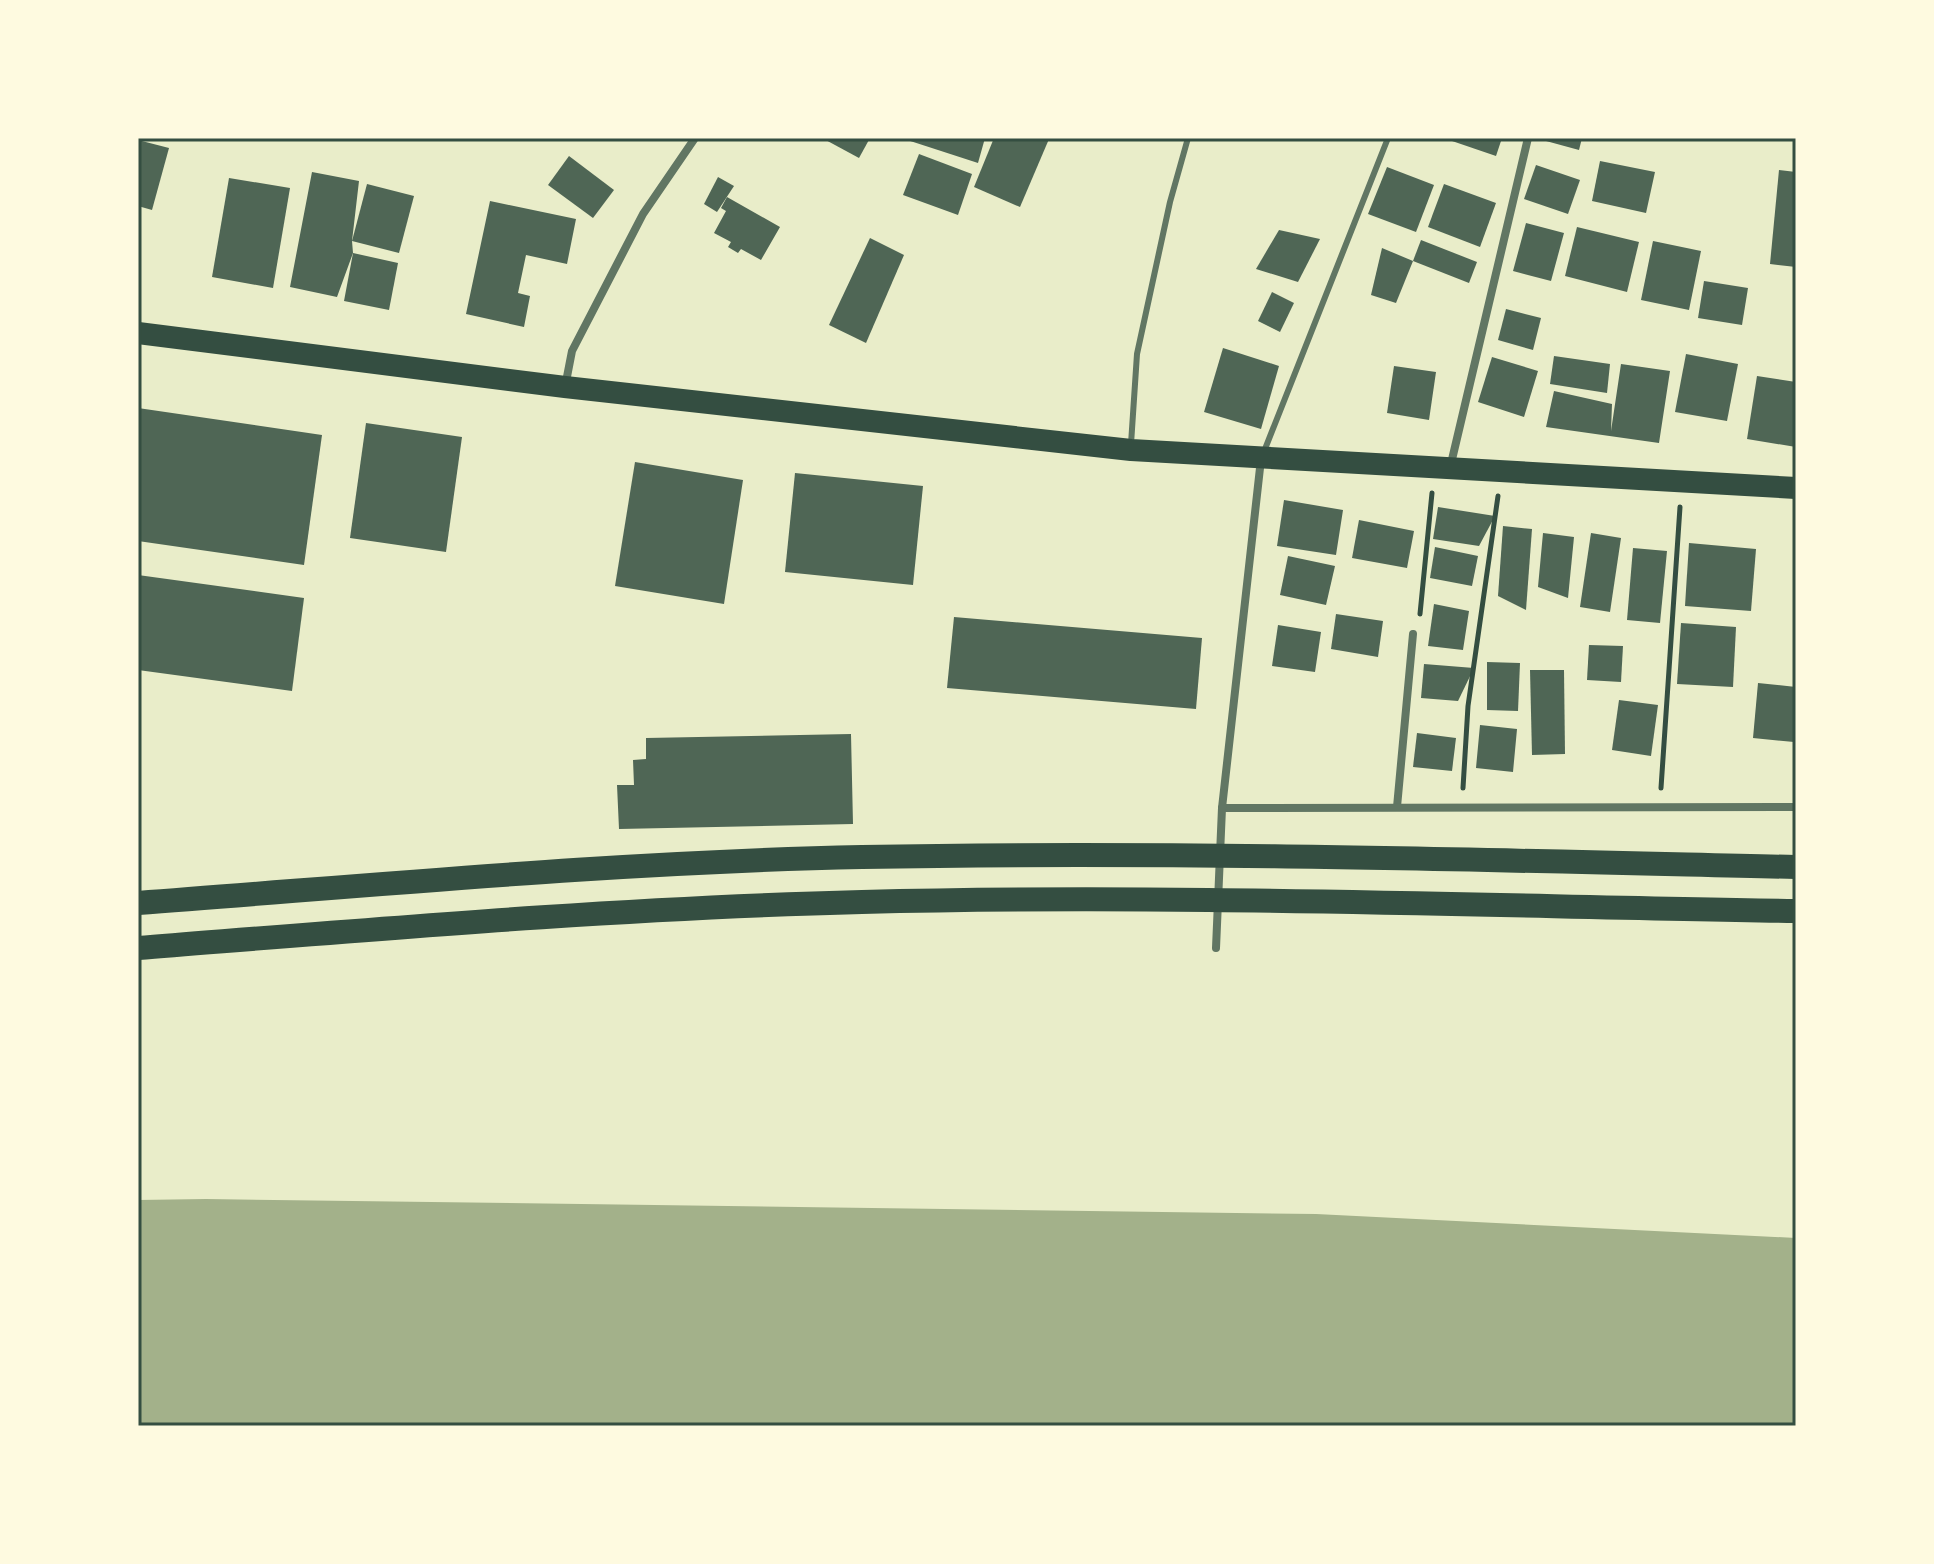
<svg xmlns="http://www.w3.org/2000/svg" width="1934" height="1564" viewBox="0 0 1934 1564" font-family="Lato,sans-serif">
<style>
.water{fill:#a3b18a}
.building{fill:#4f6655}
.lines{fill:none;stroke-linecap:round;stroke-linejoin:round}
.path{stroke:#344e41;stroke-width:5}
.service{stroke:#617663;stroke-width:6}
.minor{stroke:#617663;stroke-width:8}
.trunk{stroke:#344e41;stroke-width:22}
.motorway{stroke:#344e41;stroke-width:24}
.neatline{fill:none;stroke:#344e41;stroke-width:3}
</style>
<rect width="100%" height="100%" fill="#e9edc9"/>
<!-- water -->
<path class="water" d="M206 1199 1316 1214 1796 1238V1426H138V1200Z"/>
<!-- building -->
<g class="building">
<path d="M822 138H870L859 158Z"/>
<path d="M901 138H985L978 163Z"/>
<path d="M994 138 1049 139 1020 207 974 187Z"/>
<path d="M1453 138H1502L1496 156 1452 141Z"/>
<path d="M1535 138H1582L1579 150Z"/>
<path d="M138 140 169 148 152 210 138 206Z"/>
<path d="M919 154 972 174 958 215 903 195Z"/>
<path d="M569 156 614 190 593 218 548 185Z"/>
<path d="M1600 161 1655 172 1646 213 1592 201Z"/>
<path d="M1536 165 1580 180 1568 214 1524 199Z"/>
<path d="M1387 167 1434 185 1416 232 1368 214Z"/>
<path d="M1779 170 1796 172V267L1770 264Z"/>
<path d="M312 172 359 181 352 241 353 253 337 297 290 287Z"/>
<path d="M718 177 734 186 717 212 704 204Z"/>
<path d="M229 178 290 188 273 288 212 277Z"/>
<path d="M367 184 414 196 399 253 352 241Z"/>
<path d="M1444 184 1496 203 1480 247 1428 227Z"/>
<path d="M727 197 780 227 761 260 741 249 738 253 728 247 731 242 714 233 726 211 721 208Z"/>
<path d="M490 201 576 219 567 264 526 255 518 293 530 296 524 327 466 314Z"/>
<path d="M1526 223 1564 233 1551 281 1513 271Z"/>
<path d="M1577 227 1639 242 1627 292 1565 276Z"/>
<path d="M1279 230 1320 239 1298 282 1256 269Z"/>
<path d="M870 238 904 255 866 343 829 325Z"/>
<path d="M1421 240 1477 262 1469 283 1413 261Z"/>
<path d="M1653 241 1701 251 1689 310 1641 300Z"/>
<path d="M1382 248 1413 261 1396 303 1371 295Z"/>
<path d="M353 253 398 263 389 310 344 301Z"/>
<path d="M1704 281 1748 288 1742 325 1698 318Z"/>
<path d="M1272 292 1294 303 1280 332 1258 321Z"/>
<path d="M1506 309 1541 318 1533 350 1498 340Z"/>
<path d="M1223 348 1279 366 1261 429 1204 412Z"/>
<path d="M1686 354 1738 364 1727 421 1675 412Z"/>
<path d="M1554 356 1610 364 1607 393 1550 384Z"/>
<path d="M1492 357 1538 371 1524 417 1478 402Z"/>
<path d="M1621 364 1670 371 1659 443 1546 427 1554 391 1612 404 1611 431Z"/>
<path d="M1394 366 1436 372 1429 420 1387 413Z"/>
<path d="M1757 376 1796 382V447L1747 439Z"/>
<path d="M138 408 322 435 304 565 138 541Z"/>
<path d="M366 423 462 437 446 552 350 538Z"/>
<path d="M635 462 743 480 724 604 615 586Z"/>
<path d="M795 473 923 486 913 585 785 572Z"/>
<path d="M1284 500 1343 510 1336 555 1277 546Z"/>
<path d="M1438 507 1495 516 1479 546 1433 539Z"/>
<path d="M1359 520 1414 531 1407 568 1352 558Z"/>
<path d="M1503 526 1532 529 1526 610 1498 596Z"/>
<path d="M1543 533 1574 537 1568 598 1538 587Z"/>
<path d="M1591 533 1621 538 1610 612 1580 607Z"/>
<path d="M1689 543 1756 549 1751 611 1685 606Z"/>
<path d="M1435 547 1478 556 1472 586 1430 578Z"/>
<path d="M1633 548 1667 551 1660 623 1627 620Z"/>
<path d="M1288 556 1335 566 1326 605 1280 595Z"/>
<path d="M138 575 304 598 292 691 138 670Z"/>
<path d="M1434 604 1469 611 1463 650 1428 646Z"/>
<path d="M1336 614 1383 621 1378 657 1331 649Z"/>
<path d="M954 617 1202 638 1196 709 947 688Z"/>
<path d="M1681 623 1736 627 1733 687 1677 684Z"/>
<path d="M1278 625 1321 632 1315 672 1272 666Z"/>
<path d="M1589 645 1623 646 1621 682 1587 680Z"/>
<path d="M1487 662 1520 663 1518 711 1487 710Z"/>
<path d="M1424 664 1474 668 1458 701 1421 698Z"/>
<path d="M1530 670H1564L1565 754 1532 755Z"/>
<path d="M1758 683 1796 687 1794 742 1753 738Z"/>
<path d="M1619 700 1658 705 1651 756 1612 750Z"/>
<path d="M1480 725 1517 729 1513 772 1476 768Z"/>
<path d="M1417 733 1456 738 1452 771 1413 767Z"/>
<path d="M851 734 853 824 619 829 617 785H634L633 760 646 759V738Z"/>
</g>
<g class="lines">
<!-- path -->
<g class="path">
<path d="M1420 614 1432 493"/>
<path d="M1463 788 1468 706 1498 496"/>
<path d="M1661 788 1680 507"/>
</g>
<!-- service -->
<g class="service">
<path d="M1131 444 1137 354 1170 202 1188 138"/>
<path d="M1263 454 1388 138"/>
</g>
<!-- minor -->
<g class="minor">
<path d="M565 387 572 351 643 214 695 138"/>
<path d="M1450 468 1528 138"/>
<path d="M1397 807 1413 634"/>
<path d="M1222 808 1796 807"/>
<path d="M1216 948 1222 808 1261 459"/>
</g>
<!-- trunk -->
<path class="trunk" d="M138 333 565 387 1131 450 1796 488"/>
<!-- motorway -->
<g class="motorway">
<path d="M138 903C379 885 620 862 862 857 1173 851 1485 860 1796 867"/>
<path d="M138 948C379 929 620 908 862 902 1173 894 1485 906 1796 911"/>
</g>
</g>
<!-- border -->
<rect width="1934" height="1564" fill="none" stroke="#fefae0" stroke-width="280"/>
<rect x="140" y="140" width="1654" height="1284" class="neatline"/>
</svg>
